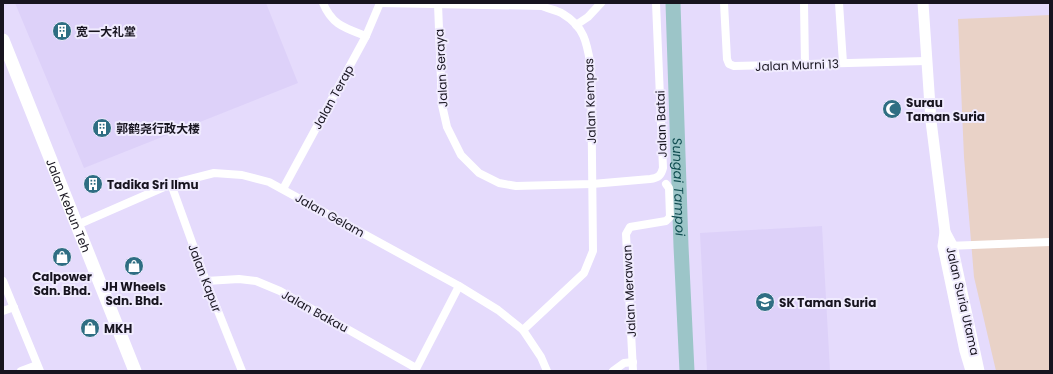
<svg xmlns="http://www.w3.org/2000/svg" width="1053" height="374" viewBox="0 0 1053 374" font-family="Poppins,'Noto Sans SC',sans-serif">
<style>
.commercial{fill:#e9d2c7}
.built{fill:#ddd1f9}
.lines{fill:none;stroke-linecap:round;stroke-linejoin:round}
.river{stroke:#9cc5c8;stroke-width:15}
.minor{stroke:#fff;stroke-width:8}
.secondary{stroke:#fff;stroke-width:11}
.primary{stroke:#fff;stroke-width:13}
.labels{text-anchor:middle;dominant-baseline:central;stroke-width:4;stroke-linejoin:round;paint-order:stroke}
.poi-label{font-size:12px;font-weight:bold;fill:#17141f;stroke:#f0ebfe;text-anchor:start}
.street-label{font-size:12px;fill:#17141f;stroke:#f0ebfe}
.water-label{font-size:13px;font-style:italic;fill:#104d51;stroke:#f0ebfe}
</style>
<rect width="100%" height="100%" fill="#e5dbfc"/>
<!-- commercial -->
<path class="commercial" d="M1050 15V371H996L974 277 964 157 958 19Z"/>
<!-- built -->
<g class="built">
<path d="M15 3H266L298 83 84 168Z"/>
<path d="M822 226 830 371H707L700 233Z"/>
</g>
<g class="lines">
<!-- river -->
<path class="river" id="s1" d="M673 3 681 246 687 371"/>
<!-- minor -->
<g class="minor">
<path d="M323 3C332 25 345 28 366 36"/>
<path d="M380 3 542 6C548 9 557 10 563 14 585 27 587 44 591 67L593 251 584 273 523 330"/>
<path d="M724 3 727 59 729 64 734 66 926 61"/>
<path d="M804 3 805 65"/>
<path d="M839 3 843 63"/>
<path d="M438 4 442 105 447 127 461 155 479 173 499 183 516 186 592 184 650 179C658 178 661 176 663 168L656 3"/>
<path d="M576 25 588 17 601 3"/>
<path d="M171 184 206 281 242 371"/>
<path d="M283 189 366 36 380 3"/>
<path d="M77 225 171 184 214 173 242 175 269 182 459 286 498 310 523 330 541 357 547 371"/>
<path d="M947 246 1050 242"/>
<path d="M3 281 40 371"/>
<path d="M206 281 239 279 256 281 280 291 416 368"/>
<path d="M3 311 14 307"/>
<path d="M21 371 37 365"/>
<path d="M415 371 459 286"/>
<path d="M613 371 624 363 633 362"/>
<path d="M633 371 626 234 630 227 666 221 670 217 669 188 666 184"/>
</g>
<!-- secondary -->
<g class="secondary">
<path d="M923 3 931 121 945 232 943 246 965 351 971 371"/>
<path d="M945 232 952 245 979 371"/>
</g>
<!-- primary -->
<path class="primary" id="s2" d="M3 40 135 371"/>
</g>
<!-- icons -->
<defs>
<symbol id="building-disc" viewBox="-11 -11 22 22"><circle r="9.5" fill="#2f6e83" stroke="#f0ebfe"/><path d="M-4-6H4V6H1V3H-1V6H-4ZM-2.5-4.3h1.7v1.8h-1.7ZM.8-4.3h1.7v1.8H.8ZM-2.5-1h1.7V.8h-1.7ZM.8-1h1.7V.8H.8Z" fill="#fff"/></symbol>
<symbol id="mosque-disc" viewBox="-11 -11 22 22"><circle r="9.5" fill="#2f6e83" stroke="#f0ebfe"/><path d="M3.5-4.9A6 6 0 1 0 3.5 4.9A5 5 0 1 1 3.5-4.9Z" fill="#fff"/></symbol>
<symbol id="shop-disc" viewBox="-11 -11 22 22"><circle r="9.5" fill="#2f6e83" stroke="#f0ebfe"/><path d="M-5-2.5h2.3a2.7 3.5 0 0 1 5.4 0H5L5.5 6h-11ZM-1.5-2.5h3a1.5 2.3 0 0 0-3 0Z" fill="#fff"/></symbol>
<symbol id="school-disc" viewBox="-11 -11 22 22"><circle r="9.5" fill="#2f6e83" stroke="#f0ebfe"/><path d="M0-5L7-2L0 1L-7-2ZM-4 1L0 2.5L4 1V4Q0 6-4 4Z" fill="#fff"/></symbol>
</defs>
<g fill-rule="evenodd">
<use href="#building-disc" x="51" y="20" width="22" height="22"/>
<use href="#mosque-disc" x="881" y="98" width="22" height="22"/>
<use href="#building-disc" x="91" y="117" width="22" height="22"/>
<use href="#building-disc" x="82" y="173" width="22" height="22"/>
<use href="#shop-disc" x="51" y="246" width="22" height="22"/>
<use href="#shop-disc" x="123" y="255" width="22" height="22"/>
<use href="#school-disc" x="754" y="291" width="22" height="22"/>
<use href="#shop-disc" x="79" y="317" width="22" height="22"/>
</g>
<g class="labels">
<!-- poi labels -->
<g class="poi-label">
<text x="76" y="31">宽一大礼堂</text>
<text x="906" y="102">Surau<tspan x="906" dy="14">Taman Suria</tspan></text>
<text x="116" y="128">郭鹤尧行政大楼</text>
<text x="107" y="184">Tadika Sri Ilmu</text>
<text x="62" y="276" text-anchor="middle">Calpower<tspan x="62" dy="14">Sdn. Bhd.</tspan></text>
<text x="134" y="286" text-anchor="middle">JH Wheels<tspan x="134" dy="14">Sdn. Bhd.</tspan></text>
<text x="779" y="302">SK Taman Suria</text>
<text x="104" y="328">MKH</text>
</g>
<!-- street labels -->
<g class="street-label">
<text transform="translate(797 65) rotate(-2)">Jalan Murni 13</text>
<text transform="translate(441 68) rotate(-93)">Jalan Seraya</text>
<text transform="translate(333 97) rotate(-61)">Jalan Terap</text>
<text transform="translate(590 101) rotate(-92)">Jalan Kempas</text>
<text transform="translate(661 124) rotate(-92)">Jalan Batai</text>
<text stroke="none"><textPath href="#s2" startOffset="178">Jalan Kebun Teh</textPath></text>
<text transform="translate(330 215) rotate(29)">Jalan Gelam</text>
<text transform="translate(205 278) rotate(69)">Jalan Kapur</text>
<text transform="translate(629 291) rotate(-93)">Jalan Merawan</text>
<text transform="translate(963 301) rotate(77)">Jalan Suria Utama</text>
<text transform="translate(315 311) rotate(29)">Jalan Bakau</text>
</g>
<!-- water labels -->
<g class="water-label">
<text stroke="none"><textPath href="#s1" startOffset="184">Sungai Tampoi</textPath></text>
</g>
</g>
<!-- border -->
<rect width="1053" height="374" fill="none" stroke="#17141f" stroke-width="8"/>
</svg>
